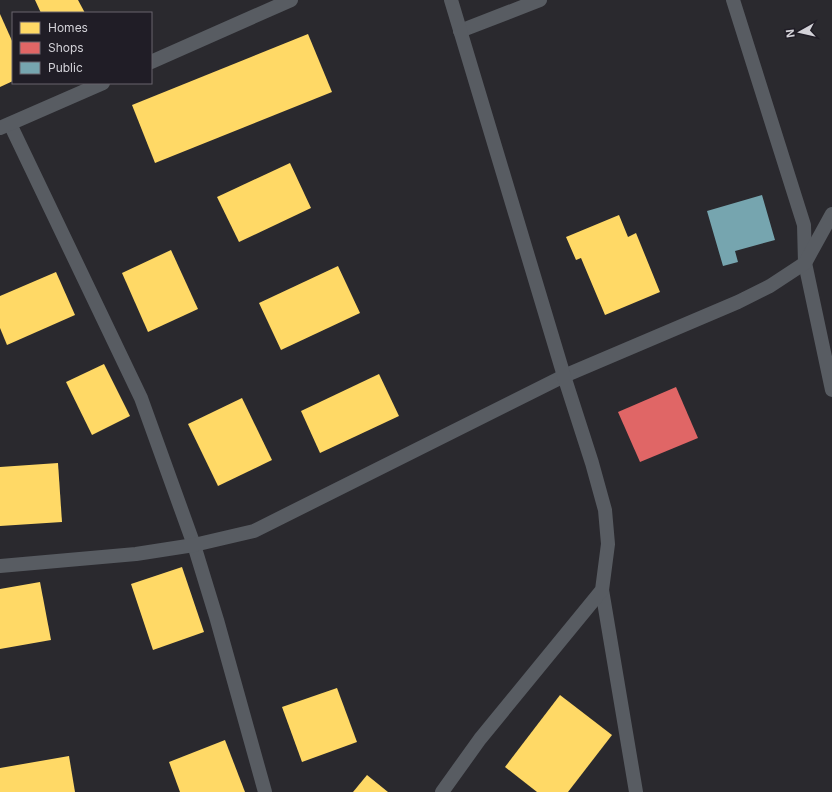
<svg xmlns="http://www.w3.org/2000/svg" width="832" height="792" viewBox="0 0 832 792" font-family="Inter,sans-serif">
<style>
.homes{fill:#ffd966}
.shops{fill:#e06666}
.public{fill:#76a5af}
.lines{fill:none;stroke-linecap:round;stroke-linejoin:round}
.street{stroke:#585c62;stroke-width:14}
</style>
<rect width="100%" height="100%" fill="#2a292e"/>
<!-- homes -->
<g class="homes">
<path d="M35 0H78L85 13H41Z"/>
<path d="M0 14 13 43V81L0 87Z"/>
<path d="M308 34 332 92 155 163 132 105Z"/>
<path d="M290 163 311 208 239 242 217 197Z"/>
<path d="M619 215 628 237 636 233 660 292 605 315 581 258 576 260 566 237Z"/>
<path d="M171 250 198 309 148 332 122 273Z"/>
<path d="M338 266 360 313 281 350 259 303Z"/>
<path d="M56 272 75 315 7 345 0 328V296Z"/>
<path d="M104 364 130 416 92 435 66 382Z"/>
<path d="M379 374 399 416 320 453 301 411Z"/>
<path d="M242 398 272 460 218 486 188 424Z"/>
<path d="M58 463 62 522 0 526V467Z"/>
<path d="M182 567 204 632 153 650 131 584Z"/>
<path d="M40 582 51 640 0 649V589Z"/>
<path d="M337 688 357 742 302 762 282 707Z"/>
<path d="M560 695 612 735 568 792H537L505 767Z"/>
<path d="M225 740 245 792H180L169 762Z"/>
<path d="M69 756 75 792H0V768Z"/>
<path d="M367 775 388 792H353Z"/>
</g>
<!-- shops -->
<path class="shops" d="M676 387 698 438 640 462 618 412Z"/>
<!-- public -->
<path class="public" d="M762 195 775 240 735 251 738 262 723 266 707 211Z"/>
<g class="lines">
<!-- street -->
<g class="street">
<path d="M733 0 804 225 805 263 832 390"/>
<path d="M460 31 540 0"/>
<path d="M151 62 291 0"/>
<path d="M10 124 141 398 194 545 217 620 265 792"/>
<path d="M0 128 103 83"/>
<path d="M0 566 136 554 194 545 254 531 564 376 738 302 770 286 805 263 832 214"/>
<path d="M602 590 636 792"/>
<path d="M442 792 480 739 602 590 608 544 605 510 592 463 564 376 451 0"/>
</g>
</g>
<!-- legend -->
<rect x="12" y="12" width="140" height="72" fill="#201d26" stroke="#68656d"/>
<rect x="20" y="22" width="20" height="12" fill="#ffd966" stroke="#68656d"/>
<text x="48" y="32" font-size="12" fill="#d3d2d8">Homes</text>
<rect x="20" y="42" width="20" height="12" fill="#e06666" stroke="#68656d"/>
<text x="48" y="52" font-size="12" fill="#d3d2d8">Shops</text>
<rect x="20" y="62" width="20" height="12" fill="#76a5af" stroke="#68656d"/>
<text x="48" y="72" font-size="12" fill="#d3d2d8">Public</text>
<!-- north arrow -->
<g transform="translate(800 32) rotate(262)" stroke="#201d26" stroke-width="3" paint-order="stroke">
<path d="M0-3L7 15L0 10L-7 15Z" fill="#d3d2d8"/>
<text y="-6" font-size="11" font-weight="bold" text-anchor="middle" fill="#d3d2d8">N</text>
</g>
</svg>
